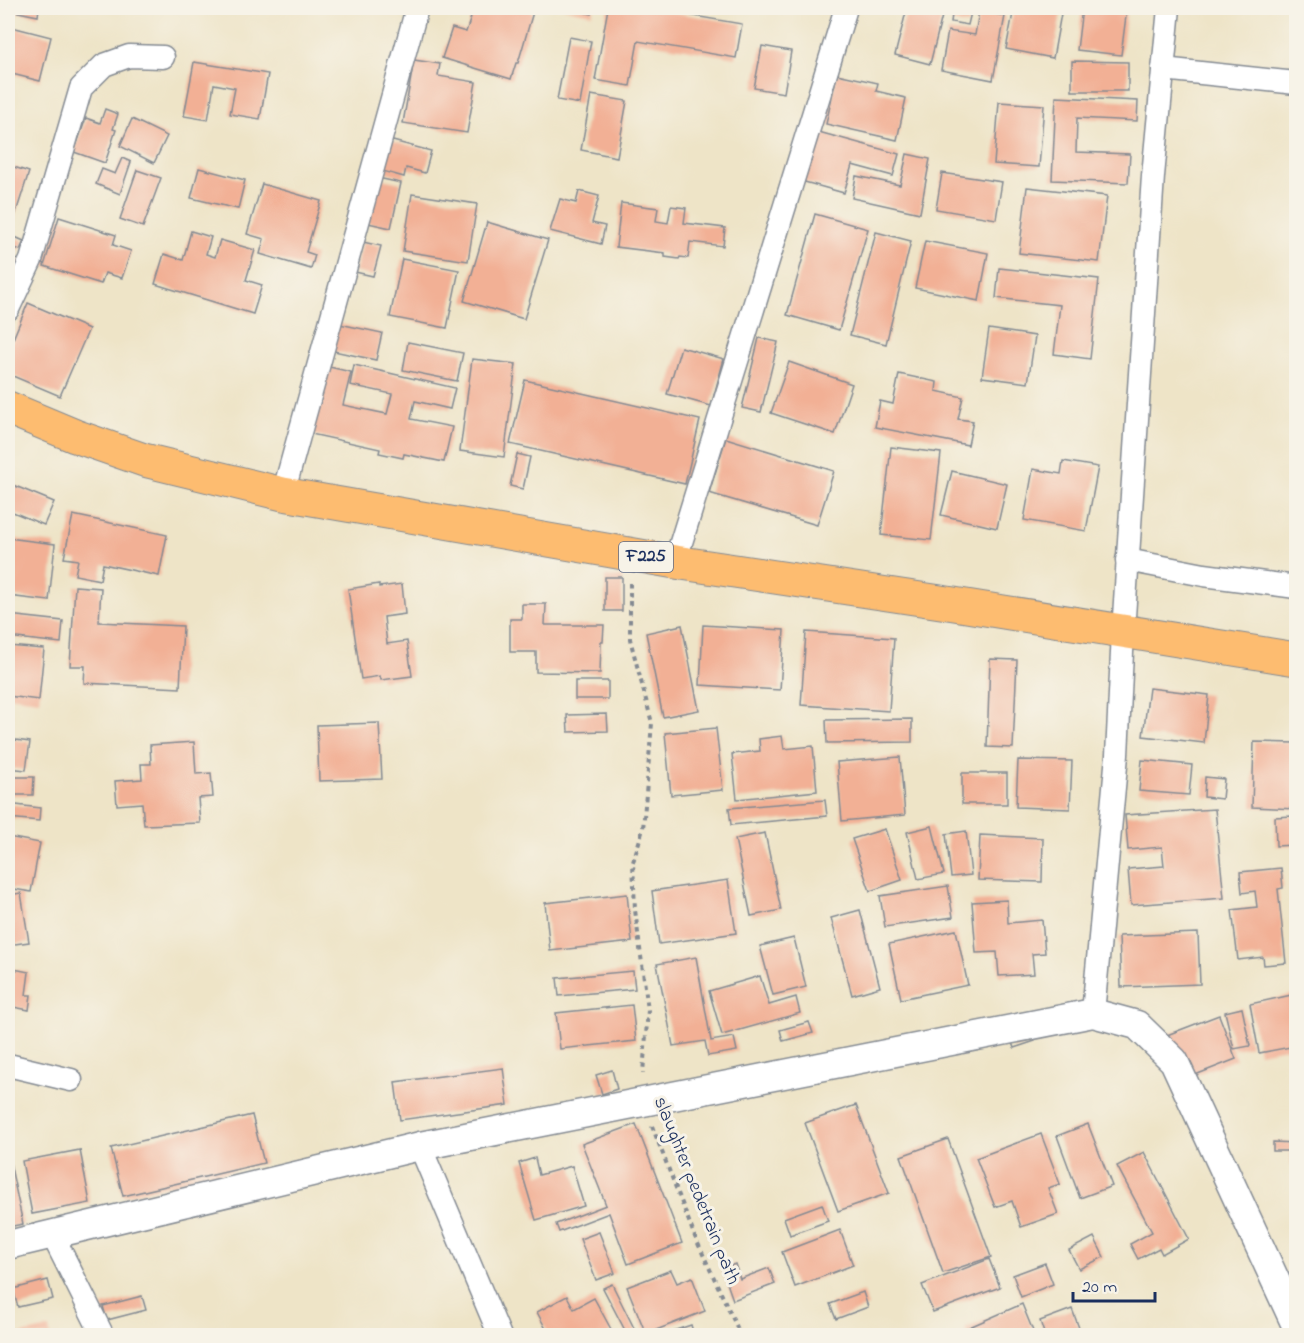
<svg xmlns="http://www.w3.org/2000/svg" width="1304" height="1343" viewBox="0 0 1304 1343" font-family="'Indie Flower',sans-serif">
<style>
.building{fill:#f2b095}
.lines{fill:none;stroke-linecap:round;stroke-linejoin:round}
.minor-casing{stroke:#848a92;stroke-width:25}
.tertiary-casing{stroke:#848a92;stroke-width:31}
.primary-casing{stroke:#848a92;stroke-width:35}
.path{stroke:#848a92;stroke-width:4;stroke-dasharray:4.5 4.5;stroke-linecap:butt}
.minor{stroke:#fff;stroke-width:22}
.tertiary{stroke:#fff;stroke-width:28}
.primary{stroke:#fdbc70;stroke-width:33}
.labels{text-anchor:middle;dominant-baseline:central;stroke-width:6;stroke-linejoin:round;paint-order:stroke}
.shield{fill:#f7f3e8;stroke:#5d6a87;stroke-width:1.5}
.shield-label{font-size:18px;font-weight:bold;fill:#1b2f5e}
.street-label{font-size:20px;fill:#1b2f5e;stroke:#f7f3e8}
</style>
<rect width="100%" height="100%" fill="#f7f3e8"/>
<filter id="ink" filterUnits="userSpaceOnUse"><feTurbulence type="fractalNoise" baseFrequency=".0167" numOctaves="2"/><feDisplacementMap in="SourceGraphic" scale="12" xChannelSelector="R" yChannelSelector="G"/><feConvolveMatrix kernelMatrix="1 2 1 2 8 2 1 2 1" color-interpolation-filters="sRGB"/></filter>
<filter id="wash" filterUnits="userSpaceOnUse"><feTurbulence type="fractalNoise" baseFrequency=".008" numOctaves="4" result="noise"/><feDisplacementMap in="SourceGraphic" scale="24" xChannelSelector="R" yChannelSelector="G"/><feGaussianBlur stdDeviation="1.35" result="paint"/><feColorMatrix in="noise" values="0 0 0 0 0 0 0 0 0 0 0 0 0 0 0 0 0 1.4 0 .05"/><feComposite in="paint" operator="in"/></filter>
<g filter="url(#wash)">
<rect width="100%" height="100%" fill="#eee4c7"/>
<g id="blocks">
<!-- building -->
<g class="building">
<path d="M8 8H39L38 16 8 10Z"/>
<path d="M474 8H518L533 12 518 63H516L511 79 442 58 452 28 466 32Z"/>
<path d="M562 8H594L592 14Z"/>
<path d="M608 8H647L742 24 736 58 638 41 630 86 595 80Z"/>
<path d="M797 8H811L810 11Z"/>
<path d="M907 8H944L930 64 895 55Z"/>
<path d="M953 8H972L968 25 951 22Z"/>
<path d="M1014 8H1062L1053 58 1006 49Z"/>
<path d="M1082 8H1127L1121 55 1077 50Z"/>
<path d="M979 11 1005 16 993 80 941 70 948 31 975 35Z"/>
<path d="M8 26 51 37 40 81 8 73Z"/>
<path d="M569 37 591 41 580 104 557 100Z"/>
<path d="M762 46 791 51 784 93 754 88Z"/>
<path d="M414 60 440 64 438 76 476 82 467 133 403 123Z"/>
<path d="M1072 61 1128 62V91H1072Z"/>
<path d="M194 62 268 74 260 119 230 114 235 88 214 84 208 120 184 116Z"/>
<path d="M837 74 878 83 876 91 906 98 897 140 826 124Z"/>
<path d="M591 95 627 101 617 157 581 150Z"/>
<path d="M1056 97 1138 101 1137 121 1077 118 1076 152 1130 154 1128 183 1052 180Z"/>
<path d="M999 102 1044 105 1039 167 994 164Z"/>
<path d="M105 109 118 114 113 129 116 130 105 163 74 152 86 118 100 123Z"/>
<path d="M132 119 167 136 154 163 120 146Z"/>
<path d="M815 131 899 154 893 176 852 165 844 193 801 181Z"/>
<path d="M389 140 431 151 425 173 406 168 404 177 379 170Z"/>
<path d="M907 154 930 159 920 213 852 198 856 176 900 185Z"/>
<path d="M122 158 131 162 120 194 96 184 102 169 115 174Z"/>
<path d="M8 165 29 172 13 222 8 220Z"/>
<path d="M199 168 245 180 238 209 191 198Z"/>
<path d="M137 170 161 178 143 227 120 219Z"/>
<path d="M942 173 1002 182 996 219 936 209Z"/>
<path d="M378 178 401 183 391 228 368 223Z"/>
<path d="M262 184 321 201 306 252 315 255 311 269 260 254 264 239 247 234Z"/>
<path d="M1027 187 1107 196 1099 262 1019 253Z"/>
<path d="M579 191 599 196 592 223 605 226 601 244 550 231 560 199 576 203Z"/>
<path d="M412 194 477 204 468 261 403 251Z"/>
<path d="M621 203 658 208 656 221 668 223 671 206 686 208 684 223 725 228 723 246 690 242 688 258 680 257 679 259 665 257V253L616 247Z"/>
<path d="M815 214 868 229 839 330 787 315Z"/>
<path d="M59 217 116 235 113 245 131 251 122 278 105 273 101 284 44 266Z"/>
<path d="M487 222 548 240 524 319 464 301Z"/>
<path d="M191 231 211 237 206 254 215 257 220 240 255 250 246 280 262 285 253 314 155 284 164 254 183 260Z"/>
<path d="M876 232 911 241 886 344 850 335Z"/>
<path d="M8 234 24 241 20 250 8 245Z"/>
<path d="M925 241 988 253 979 301 915 288Z"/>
<path d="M363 242 381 246 373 276 355 272Z"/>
<path d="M8 256 20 261 13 276 8 274Z"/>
<path d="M402 259 459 270 447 328 390 317Z"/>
<path d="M999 268 1099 279 1090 359 1054 354 1060 305 996 298Z"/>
<path d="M28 303 89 329 60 396 8 374V351Z"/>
<path d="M335 323 382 333 376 360 329 350Z"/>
<path d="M989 329 1035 336 1028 383 982 377Z"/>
<path d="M759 338 778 342 761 412 742 408Z"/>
<path d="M408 342 463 353 457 381 403 370Z"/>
<path d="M681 347 724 359 711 406 667 394Z"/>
<path d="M472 359 516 364 504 457 460 451Z"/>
<path d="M789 362 852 384 835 434 771 413Z"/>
<path d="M354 365 455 388 450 409 415 401 411 419 452 427 444 462 404 454 403 458 379 453 380 449 311 434 325 366 351 372 343 405 387 414 392 394 350 385Z"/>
<path d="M899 374 937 382 936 391 963 397 958 419 973 421 968 445 875 427 880 401 893 404Z"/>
<path d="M525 380 700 420 685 484 510 444Z"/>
<path d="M726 438 834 471 817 525 709 493Z"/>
<path d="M891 447 941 453 931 540 881 535Z"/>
<path d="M517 454 530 457 523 489 510 486Z"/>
<path d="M1063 461 1098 467 1086 531 1024 520 1033 469 1061 474Z"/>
<path d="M952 471 1007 484 997 528 941 515Z"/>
<path d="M8 483 54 502 44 525 8 510Z"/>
<path d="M73 515 167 535 159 576 103 564 100 580 75 575 78 560 64 558Z"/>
<path d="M8 538 55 544 49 601 8 596Z"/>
<rect x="605" y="577" width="17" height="34"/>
<path d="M379 584V587L402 584 405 614 384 617 387 644 407 641 412 676 381 680 380 676 361 679 348 589Z"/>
<path d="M75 586 101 588 99 622 183 626 180 688 84 683 85 666H70Z"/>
<path d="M522 604H546L545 625H604L603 642H601L600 673 536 672V652H510V619H522Z"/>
<path d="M8 615 63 621 61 643 8 637Z"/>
<path d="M682 625 699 710 663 717 646 633Z"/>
<path d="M703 625 784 630 780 690 700 685Z"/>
<path d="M806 632 894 638 889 711 801 705Z"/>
<path d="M8 646 44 649 39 700 8 696Z"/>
<path d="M990 659 1017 660 1013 748 987 747Z"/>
<rect x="575" y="681" width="33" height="18"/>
<path d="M1149 688 1209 695 1204 743 1143 736Z"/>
<path d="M607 714 608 731 568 732 567 715Z"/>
<path d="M912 719V742L827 743 826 720Z"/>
<path d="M379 723 382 779 319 781 317 725Z"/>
<path d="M716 728 723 790 671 795 665 733Z"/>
<path d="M782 736 784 749 813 746 817 791 737 799 732 754 760 751 759 739Z"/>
<path d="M8 739 30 742 26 770 8 768Z"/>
<path d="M194 742 196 774 211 773 213 797 198 798 200 823 144 825 142 803 117 805 115 781 142 779 141 764H151L150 745Z"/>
<path d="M1254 742 1296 743V809L1252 807Z"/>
<path d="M900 757 905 815 842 821 837 762Z"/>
<path d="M1018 760 1072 761 1070 809 1016 807Z"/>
<path d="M1142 760 1192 765 1189 795 1139 791Z"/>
<rect x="962" y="773" width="45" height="31"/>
<path d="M8 777H34L33 795H8Z"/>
<path d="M1205 777 1224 779 1222 799 1204 797Z"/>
<path d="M825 800 827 816 731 825 729 808Z"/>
<path d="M8 804 40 808 39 821 8 818Z"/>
<path d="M1215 809 1224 898 1131 905 1128 869 1164 866 1162 847 1128 850 1125 815Z"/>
<path d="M1293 816 1294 845 1276 846 1275 817Z"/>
<path d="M932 826 944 874 918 879 907 832Z"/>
<path d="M885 829 902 880 870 891 852 839Z"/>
<path d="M966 831 971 875 951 877 946 834Z"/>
<path d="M765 833 781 910 751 916 735 839Z"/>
<path d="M980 835 1043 838 1042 882 978 880Z"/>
<path d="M8 837 40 843 31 892 8 888Z"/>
<path d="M1281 868 1283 888 1278 889 1286 963 1264 965 1263 957 1238 960 1232 910 1257 907 1255 891 1242 893 1240 872Z"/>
<path d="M728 880 736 933 659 944 652 891Z"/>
<path d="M948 886 953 917 885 927 880 896Z"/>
<path d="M21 893 29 942 8 945V895Z"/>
<path d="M627 894 632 942 550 951 545 903Z"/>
<path d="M1007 900 1008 923 1042 920 1045 953 1032 954 1034 974 999 976 997 952 976 953 972 902Z"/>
<path d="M860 910 880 987 852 995 831 918Z"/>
<path d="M956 930 968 985 901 999 889 944Z"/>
<path d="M1198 933 1200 984 1121 987 1119 936Z"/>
<path d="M794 938 806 987 773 995 760 946Z"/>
<path d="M696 957 711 1041 734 1037 737 1051 708 1056 705 1041 673 1046 657 964Z"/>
<path d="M14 969 29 972 26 995H31L29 1010 8 1006V993H10Z"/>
<path d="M633 971 635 989 559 996 557 978Z"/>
<path d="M760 976 769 1005 796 997 800 1013 722 1035 709 991Z"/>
<path d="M1296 994V1046L1259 1053 1250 1004Z"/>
<path d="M632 1005 636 1041 560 1049 556 1013Z"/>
<path d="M1242 1008 1250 1046 1234 1049 1225 1012Z"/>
<path d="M1219 1015 1236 1059 1185 1079 1167 1035Z"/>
<rect x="8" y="1016" width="5" height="14"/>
<path d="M809 1022 813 1033 783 1041 780 1030Z"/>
<path d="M1030 1027 1035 1041 1014 1048 1009 1035Z"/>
<path d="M503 1068 508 1105 400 1120 395 1082Z"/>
<path d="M612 1070 617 1089 602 1094 596 1075Z"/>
<path d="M856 1105 889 1193 838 1211 805 1123Z"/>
<path d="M252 1115 264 1163 123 1196 111 1148Z"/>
<path d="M636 1124 682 1243 628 1264 609 1213 559 1232 556 1224 606 1205 582 1144Z"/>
<path d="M1088 1124 1112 1186 1080 1198 1057 1136Z"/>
<path d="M1041 1134 1060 1184 1048 1188 1058 1214 1021 1227 1012 1201 995 1207 976 1158Z"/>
<path d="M948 1139 991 1257 943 1273 901 1156Z"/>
<path d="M1273 1142 1296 1143V1166H1291V1151H1273Z"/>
<path d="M80 1150 90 1203 32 1214 22 1161Z"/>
<path d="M1144 1152 1189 1239 1162 1254 1159 1248 1138 1259 1130 1244 1152 1232 1117 1166Z"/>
<path d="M8 1153 23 1224 8 1227Z"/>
<path d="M535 1158 539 1175 572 1166 584 1206 536 1220 519 1163Z"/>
<path d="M822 1204 828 1221 790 1235 784 1218Z"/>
<path d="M840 1230 853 1265 795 1287 782 1252Z"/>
<path d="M599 1232 615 1273 596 1280 580 1239Z"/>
<path d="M1094 1237 1104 1257 1079 1269 1069 1250Z"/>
<path d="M989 1259 1000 1287 933 1312 922 1285Z"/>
<path d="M1045 1263 1053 1284 1021 1297 1013 1275Z"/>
<path d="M735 1264 740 1279 769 1268 775 1284 733 1300 722 1269Z"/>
<path d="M671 1270 677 1283 692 1277 705 1311 646 1334 627 1287Z"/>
<path d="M48 1280 53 1299 18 1307 13 1289Z"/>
<path d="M612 1284 638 1336H628L603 1288Z"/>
<path d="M863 1292 868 1307 836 1319 830 1304Z"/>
<path d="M142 1296 146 1310 107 1320 103 1306Z"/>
<path d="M567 1296 574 1309 594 1298 612 1331 609 1332 611 1336H539L547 1331 537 1312Z"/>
<path d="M1022 1304 1035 1336H968L965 1329Z"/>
<path d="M1072 1309 1082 1336H1045L1040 1321Z"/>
<path d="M691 1325 694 1335 668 1336 667 1333Z"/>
<path d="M49 1328 50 1336H18V1335Z"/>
</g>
</g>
</g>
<g filter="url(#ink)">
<use href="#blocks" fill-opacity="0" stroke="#848a92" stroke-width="1.5"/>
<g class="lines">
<defs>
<g id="minor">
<path d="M1163 69 1296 83"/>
<path d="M8 309 31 260 81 88 104 65 129 56 163 57"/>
<path d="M283 494 417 8"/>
<path d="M1127 560 1204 575 1296 587"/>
<path d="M675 562 846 8"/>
<path d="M1093 1013 1117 755 1123 632 1153 176 1169 8"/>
<path d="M8 1065 71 1080"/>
<path d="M420 1146 500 1336"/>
<path d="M52 1234 103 1336"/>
</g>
<path id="tertiary" d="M8 1245 420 1146 1093 1013 1137 1025 1174 1061 1296 1325"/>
<path id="primary" d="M8 408 75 436 144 460 283 494 675 562 954 604 1296 659"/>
</defs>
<!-- minor casing -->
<use href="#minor" class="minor-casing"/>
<!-- tertiary casing -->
<use href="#tertiary" class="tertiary-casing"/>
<!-- primary casing -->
<use href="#primary" class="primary-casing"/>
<!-- path -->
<g class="path">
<path d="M630 583V639L652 723 643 829 633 862 635 910 648 1010 643 1073"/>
<path d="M652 1126 695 1237 741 1336"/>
</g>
<!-- minor -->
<use href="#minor" class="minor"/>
<!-- tertiary -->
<use href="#tertiary" class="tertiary"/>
<!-- primary -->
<use href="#primary" class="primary"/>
</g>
</g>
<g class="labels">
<!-- shield labels -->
<rect class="shield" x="619" y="542" width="54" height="30" rx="4.5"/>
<g class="shield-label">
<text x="646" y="557">F225</text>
</g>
<!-- street labels -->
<g class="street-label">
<text transform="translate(696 1191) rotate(68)">slaughter pedetrain path</text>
</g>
</g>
<!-- margin -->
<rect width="1304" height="1343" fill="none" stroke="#f7f3e8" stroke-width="30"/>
<!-- scale -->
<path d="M1073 1292v9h82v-9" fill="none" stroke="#1b2f5e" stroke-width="3"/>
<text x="1082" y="1292" font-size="18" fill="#1b2f5e" stroke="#f7f3e8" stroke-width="4.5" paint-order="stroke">20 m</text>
</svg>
